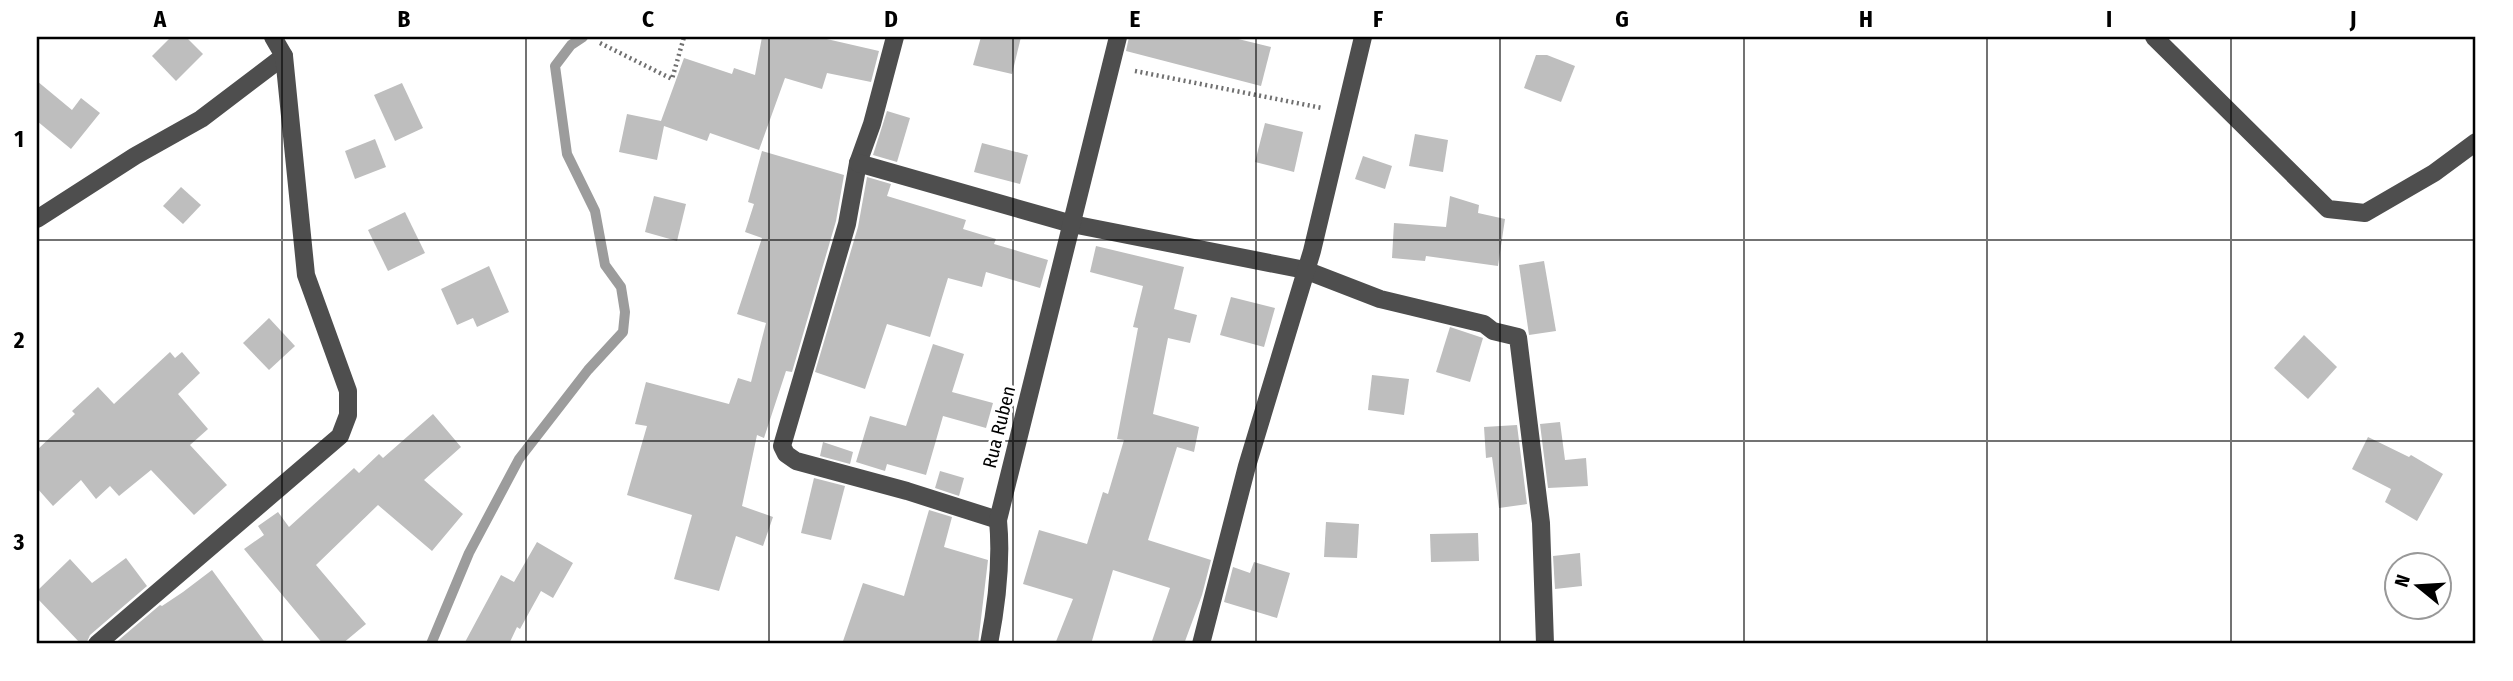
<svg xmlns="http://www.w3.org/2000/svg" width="2513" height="681" viewBox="0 0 2513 681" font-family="'Fira Sans Condensed',sans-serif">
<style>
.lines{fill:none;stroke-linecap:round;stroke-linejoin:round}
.stream{stroke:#9c9c9c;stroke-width:10}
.building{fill:#bebebe}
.path{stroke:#707070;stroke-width:4.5;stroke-dasharray:2 3.5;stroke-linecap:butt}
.minor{stroke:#4e4e4e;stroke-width:18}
.grid{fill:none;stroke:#000;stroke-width:2;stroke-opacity:0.55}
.labels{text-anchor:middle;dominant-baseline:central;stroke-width:6;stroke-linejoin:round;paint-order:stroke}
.street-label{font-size:19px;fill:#000;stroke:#fff}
.neatline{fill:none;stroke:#000;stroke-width:2.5}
.grid-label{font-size:23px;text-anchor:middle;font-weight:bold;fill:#000}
</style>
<rect width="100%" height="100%" fill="#fff"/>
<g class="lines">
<!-- stream -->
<path class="stream" d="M431 644 469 553 519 459 588 370 623 332 625 312 621 287 605 265 595 211 567 154 555 66 571 45 583 37"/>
</g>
<!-- building -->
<g class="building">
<path d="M171 37H186L203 54 176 81 152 56Z"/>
<path d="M762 37H818L879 51 871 82 827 73 822 89 785 78 759 150 710 133 707 141 664 126 657 160 619 152 627 114 661 121 684 58 732 74 734 68 755 75Z"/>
<path d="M981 37H1021L1012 74 973 65Z"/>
<path d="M1129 37H1230L1271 47 1261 86 1126 51Z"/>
<path d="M1536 55H1547L1575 66 1561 102 1524 88Z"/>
<path d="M37 81 72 110 81 98 100 113 71 149 37 121Z"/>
<path d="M402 83 423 128 395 141 374 95Z"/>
<path d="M887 111 910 118 897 162 873 155Z"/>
<path d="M1265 123 1303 132 1294 172 1255 162Z"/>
<path d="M1415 134 1448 140 1443 172 1409 166Z"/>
<path d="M375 139 386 167 355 179 345 151Z"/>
<path d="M982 143 1028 155 1020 184 974 172Z"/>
<path d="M762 151 844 175 836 221 792 372 786 371 764 438 757 435 742 506 773 517 763 546 736 536 719 591 674 579 692 515 627 495 647 426 635 424 646 382 729 404 738 378 751 382 766 323 737 314 762 238 745 232 754 204 748 202Z"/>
<path d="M1363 156 1392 166 1385 189 1355 179Z"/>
<path d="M867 177 891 184 887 196 966 220 963 229 996 239 994 244 1048 260 1040 288 986 272 982 287 948 278 930 337 887 324 865 389 815 372 858 227Z"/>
<path d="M181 187 201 205 183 224 163 206Z"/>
<path d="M654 196 686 204 677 241 645 232Z"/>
<path d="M1450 196 1479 205 1478 213 1505 219 1498 266 1426 256 1425 261 1392 258 1394 223 1446 227Z"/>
<path d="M405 212 425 253 388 271 368 230Z"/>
<path d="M1096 246 1184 267 1174 309 1197 315 1190 343 1168 338 1153 414 1199 427 1194 452 1177 447 1148 540 1211 560 1202 595 1184 644H1151L1170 588 1113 570 1091 644H1055L1073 599 1023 584 1039 530 1087 544 1103 492 1108 494 1124 440 1117 439 1138 328 1133 327 1143 286 1090 272Z"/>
<path d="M1544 261 1556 331 1529 335 1519 265Z"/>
<path d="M489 266 509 312 477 327 473 318 457 325 441 289Z"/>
<path d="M1231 297 1275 308 1264 347 1220 335Z"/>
<path d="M269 318 295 346 269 370 243 343Z"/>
<path d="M1450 327 1483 338 1470 382 1436 372Z"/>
<path d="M2304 335 2337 367 2308 399 2274 368Z"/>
<path d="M933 344 964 354 952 392 993 403 986 428 943 416 926 475 887 464 885 471 856 462 870 416 906 426Z"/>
<path d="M170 352 175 358 182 352 200 373 178 394 208 429 190 445 227 485 194 515 151 470 119 496 110 486 96 499 81 480 53 506 37 488V450L75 414 72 411 98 387 114 404Z"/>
<path d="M1372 375 1409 379 1404 415 1368 410Z"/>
<path d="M433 414 461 447 424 480 463 514 432 551 378 505 316 565 366 624 342 644H323L244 549 264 535 258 526 278 512 289 527 354 468 359 473 379 454 383 458Z"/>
<path d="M1560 422 1565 460 1586 458 1588 486 1548 488 1540 424Z"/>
<path d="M1517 425 1527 504 1499 508 1492 457 1486 458 1484 427Z"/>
<path d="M2368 437 2409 457 2411 455 2443 474 2417 521 2385 502 2391 489 2352 469Z"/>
<path d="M823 442 853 452 850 464 820 456Z"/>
<path d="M940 471 964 478 959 496 935 488Z"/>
<path d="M814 478 845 486 831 540 801 533Z"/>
<path d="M929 510 952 517 944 547 988 560 978 644H842L863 583 904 596Z"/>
<path d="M1326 522 1359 524 1357 558 1324 557Z"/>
<path d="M1478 533 1479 561 1431 562 1430 534Z"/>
<path d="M537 542 573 563 553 598 541 591 520 629 517 627 509 644H464L501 575 514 582Z"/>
<path d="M1580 553 1582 586 1555 589 1553 556Z"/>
<path d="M126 558 147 586 90 635 86 644H81L37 598V591L70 559 92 583Z"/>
<path d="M1254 562 1290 573 1277 618 1224 602 1233 567 1250 573Z"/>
<path d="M212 570 266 644H114L160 605 162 606 183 592Z"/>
</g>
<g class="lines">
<!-- path -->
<g class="path">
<path d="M600 43 672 79 684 37"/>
<path d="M1135 71 1322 108"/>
</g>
<!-- minor -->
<g class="minor">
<path d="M895 37 872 124 858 163 847 224 782 446 786 454 796 461 907 491 998 520"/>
<path d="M2154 37 2328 209 2365 213 2434 173 2476 142"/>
<path d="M858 163 1072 224 1305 270 1380 299 1484 324 1493 331 1518 337 1541 523 1545 644"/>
<path d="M37 219 135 156 201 119 284 56"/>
<path d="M97 644 340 436 348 415V391L306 275 284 56 273 37"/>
<path d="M989 644C997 603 1002 562 998 520L1118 37"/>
<path d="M1201 644 1247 466 1312 251 1363 37"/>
</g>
</g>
<!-- grid -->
<path class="grid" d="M282 37V644M526 37V644M769 37V644M1013 37V644M1256 37V644M1500 37V644M1744 37V644M1987 37V644M2231 37V644M37 240H2476M37 441H2476"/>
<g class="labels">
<!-- street labels -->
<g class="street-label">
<text transform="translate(999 427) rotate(-76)">Rua Ruben</text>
</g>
</g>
<!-- border -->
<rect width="2513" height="681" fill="none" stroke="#ffffff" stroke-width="77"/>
<!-- north arrow -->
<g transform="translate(2418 586) rotate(288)"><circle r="33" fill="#ffffff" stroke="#999999" stroke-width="2"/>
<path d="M0-5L12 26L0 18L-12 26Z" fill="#000000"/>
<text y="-10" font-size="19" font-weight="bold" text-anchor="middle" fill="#000000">N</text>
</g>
<rect x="38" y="38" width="2436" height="604" class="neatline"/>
<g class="grid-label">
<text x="160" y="27">A</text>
<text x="404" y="27">B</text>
<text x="648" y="27">C</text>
<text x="891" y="27">D</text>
<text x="1135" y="27">E</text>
<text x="1378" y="27">F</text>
<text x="1622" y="27">G</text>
<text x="1866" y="27">H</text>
<text x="2109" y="27">I</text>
<text x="2353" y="27">J</text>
<text x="19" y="147">1</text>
<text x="19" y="348">2</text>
<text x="19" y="550">3</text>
</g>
</svg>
